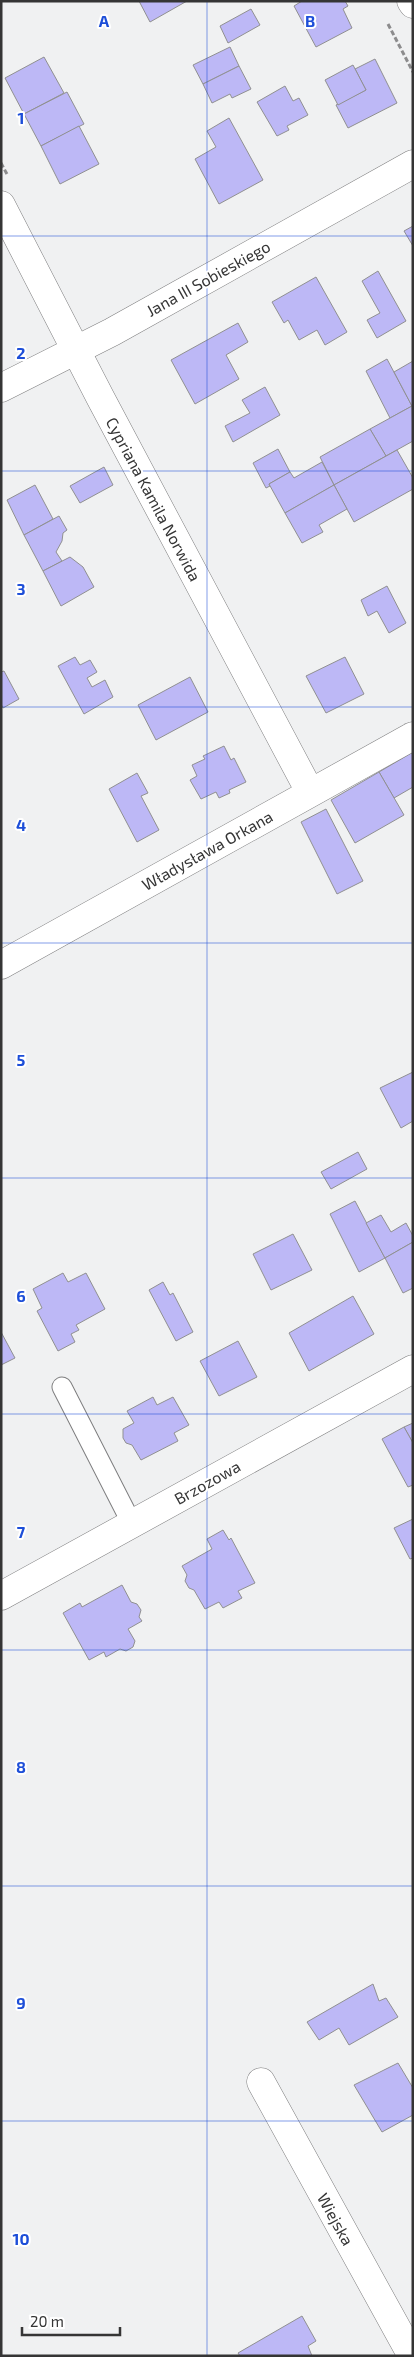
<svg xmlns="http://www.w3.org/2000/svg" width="414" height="2357" viewBox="0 0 414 2357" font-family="'Exo 2',sans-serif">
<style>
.building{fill:#bdb8f6;stroke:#909091}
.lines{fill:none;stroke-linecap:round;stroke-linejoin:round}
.lane-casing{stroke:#7e7e7f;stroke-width:21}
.street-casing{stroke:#7e7e7f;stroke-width:29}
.secondary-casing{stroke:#7e7e7f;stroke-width:29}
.path{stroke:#8c8c8d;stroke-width:3;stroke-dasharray:5 2.5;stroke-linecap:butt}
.lane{stroke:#fff;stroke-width:19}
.street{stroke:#fff;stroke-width:28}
.secondary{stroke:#fff;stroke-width:28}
.grid{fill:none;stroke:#1d4ed8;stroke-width:1;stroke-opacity:0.55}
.labels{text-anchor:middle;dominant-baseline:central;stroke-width:4;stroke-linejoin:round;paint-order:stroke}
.street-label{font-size:16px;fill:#353535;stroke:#fff}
.grid-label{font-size:16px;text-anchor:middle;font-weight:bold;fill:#1d4ed8;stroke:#fff;stroke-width:4;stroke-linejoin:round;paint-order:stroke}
</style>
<rect width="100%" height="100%" fill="#f0f1f2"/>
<!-- building -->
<g class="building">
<path d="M139 1H187L150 22Z"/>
<path d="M302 1H345L348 6 343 9 352 28 316 47 294 6Z"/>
<path d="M251 9 260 25 228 43 220 26Z"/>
<path d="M230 47 239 66 203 84 193 65Z"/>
<path d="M44 57 64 93 24 114 5 78Z"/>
<path d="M375 59 397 103 348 128 336 105 366 90 355 69Z"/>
<path d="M353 65 366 90 338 105 325 80Z"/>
<path d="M239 66 251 89 232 98 230 94 212 103 203 84Z"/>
<path d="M285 86 293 101 299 98 308 115 287 126 289 130 277 136 257 102Z"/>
<path d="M67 92 84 124 41 146 24 114Z"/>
<path d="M229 118 263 180 219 204 195 159 216 147 207 131Z"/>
<path d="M79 126 99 164 60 184 41 146Z"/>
<path d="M413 226V246L404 231Z"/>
<path d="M378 271 406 321 377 338 367 320 380 313 362 281Z"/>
<path d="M316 277 347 332 325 345 317 330 299 340 288 320 284 323 272 302Z"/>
<path d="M238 323 248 342 226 355 239 379 195 404 171 360Z"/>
<path d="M387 359 412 406 390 418 366 371Z"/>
<path d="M413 361V408L394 372Z"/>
<path d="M265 387 280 415 233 442 225 426 250 413 242 400Z"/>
<path d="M412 406 413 441 386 456 370 429Z"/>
<path d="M370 429 386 456 334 485 320 457Z"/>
<path d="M278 449 290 472 269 484 270 486 266 488 253 463Z"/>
<path d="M397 450 413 478V489L354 522 334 485Z"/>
<path d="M322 462 334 485 285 513 269 484 290 472 294 478Z"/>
<path d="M104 467 113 485 80 503 70 486Z"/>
<path d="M35 485 53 519 24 535 7 500Z"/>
<path d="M334 485 347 509 319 525 323 532 302 543 285 513Z"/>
<path d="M59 516 67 530 63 533 62 541 56 552 62 561 43 571 24 535Z"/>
<path d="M70 557 83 567 94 587 61 606 43 571Z"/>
<path d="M387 586 406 623 389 633 377 611 368 616 361 600Z"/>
<path d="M75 657 80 665 90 660 97 672 87 678 92 687 105 680 113 697 84 714 58 666Z"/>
<path d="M345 657 364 694 326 713 306 676Z"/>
<path d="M4 671 19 699 3 708 1 704V672Z"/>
<path d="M190 677 208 712 156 740 138 705Z"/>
<path d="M224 746 231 760 234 758 246 782 229 790 230 793 219 798 216 792 201 799 190 780 197 776 192 765 205 759 203 756Z"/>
<path d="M413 752V787L394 798 379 772Z"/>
<path d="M379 772 404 815 355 843 331 800Z"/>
<path d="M137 773 148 793 141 796 159 830 137 842 109 789Z"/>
<path d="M326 809 363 881 337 894 301 822Z"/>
<path d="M413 1072V1121L401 1128 380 1088Z"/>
<path d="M358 1152 367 1169 331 1189 321 1172Z"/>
<path d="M355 1201 385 1258 359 1272 330 1214Z"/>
<path d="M381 1215 391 1232 406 1223 413 1236V1242L385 1258 366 1223Z"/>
<path d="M293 1234 312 1270 271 1290 253 1254Z"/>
<path d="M413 1242V1288L403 1293 385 1258Z"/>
<path d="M63 1273 68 1282 86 1273 105 1309 76 1325 79 1330 71 1334 75 1342 58 1351 37 1311 42 1308 33 1289Z"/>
<path d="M163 1282 170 1295 173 1293 193 1332 176 1341 149 1290Z"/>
<path d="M353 1296 374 1334 309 1371 289 1333Z"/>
<path d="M1 1332 15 1358 1 1365Z"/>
<path d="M238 1341 257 1377 219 1396 200 1361Z"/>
<path d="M153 1397 157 1405 173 1397 189 1425 174 1433 178 1441 141 1460 132 1445 126 1443 123 1438V1429L134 1423 127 1411Z"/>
<path d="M413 1423V1443L404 1427Z"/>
<path d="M404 1427 413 1443V1485L408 1487 382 1439Z"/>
<path d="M413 1519V1558L410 1559 394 1528Z"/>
<path d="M223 1530 229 1540 231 1538 255 1583 238 1591 242 1598 223 1608 219 1602 205 1609 194 1590 189 1588 185 1581 187 1575 182 1566 212 1549 207 1539Z"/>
<path d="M122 1585 131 1602 137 1604 141 1610 139 1617 142 1621 128 1629 135 1641 133 1647 126 1651 120 1649 106 1657 104 1652 89 1660 63 1613 80 1603 82 1607Z"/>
<path d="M373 1984 379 2001 386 1998 398 2017 349 2045 339 2028 319 2040 307 2022Z"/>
<path d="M398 2063 413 2088V2115L382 2132 354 2085Z"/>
<path d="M302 2316 316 2341 308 2346 312 2356H240L238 2353Z"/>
</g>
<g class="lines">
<defs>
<path id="lane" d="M62 1387 132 1524"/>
<g id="street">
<path d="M1 205 100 397 310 792"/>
<path d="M1 388 112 332 413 164"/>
<path d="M1 965 413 736"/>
<path d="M1 1596 413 1369"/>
<path d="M261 2082 412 2356"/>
</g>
<path id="secondary" d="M411 1 413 4"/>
</defs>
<!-- lane casing -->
<use href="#lane" class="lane-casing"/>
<!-- street casing -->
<use href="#street" class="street-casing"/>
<!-- secondary casing -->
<use href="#secondary" class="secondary-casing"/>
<!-- path -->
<g class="path">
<path d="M388 24 413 72"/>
<path d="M1 163 8 176"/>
</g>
<!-- lane -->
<use href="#lane" class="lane"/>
<!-- street -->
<use href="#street" class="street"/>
<!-- secondary -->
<use href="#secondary" class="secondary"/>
</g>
<!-- grid -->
<path class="grid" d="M207 1V2356M1 236H413M1 471H413M1 707H413M1 943H413M1 1178H413M1 1414H413M1 1650H413M1 1886H413M1 2121H413"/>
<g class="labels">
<!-- street labels -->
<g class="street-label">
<text transform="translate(208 278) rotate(-29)">Jana III Sobieskiego</text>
<text transform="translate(154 499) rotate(62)">Cypriana Kamila Norwida</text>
<text transform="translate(207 850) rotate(-29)">Władysława Orkana</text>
<text transform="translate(207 1482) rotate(-29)">Brzozowa</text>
<text transform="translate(336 2219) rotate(61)">Wiejska</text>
</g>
</g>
<g class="grid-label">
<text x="104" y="27">A</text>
<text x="310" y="27">B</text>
<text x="21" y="124">1</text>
<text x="21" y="359">2</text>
<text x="21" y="595">3</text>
<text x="21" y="831">4</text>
<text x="21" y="1066">5</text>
<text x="21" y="1302">6</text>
<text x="21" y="1538">7</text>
<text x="21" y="1773">8</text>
<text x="21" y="2009">9</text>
<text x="21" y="2245">10</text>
</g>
<!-- border -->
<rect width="414" height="2357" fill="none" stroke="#353535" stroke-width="5"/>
<!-- scale -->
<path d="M22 2327v8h98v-8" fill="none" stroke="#353535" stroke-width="2.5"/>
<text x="30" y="2327" font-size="15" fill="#353535" stroke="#ffffff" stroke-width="4" paint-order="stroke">20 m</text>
</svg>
